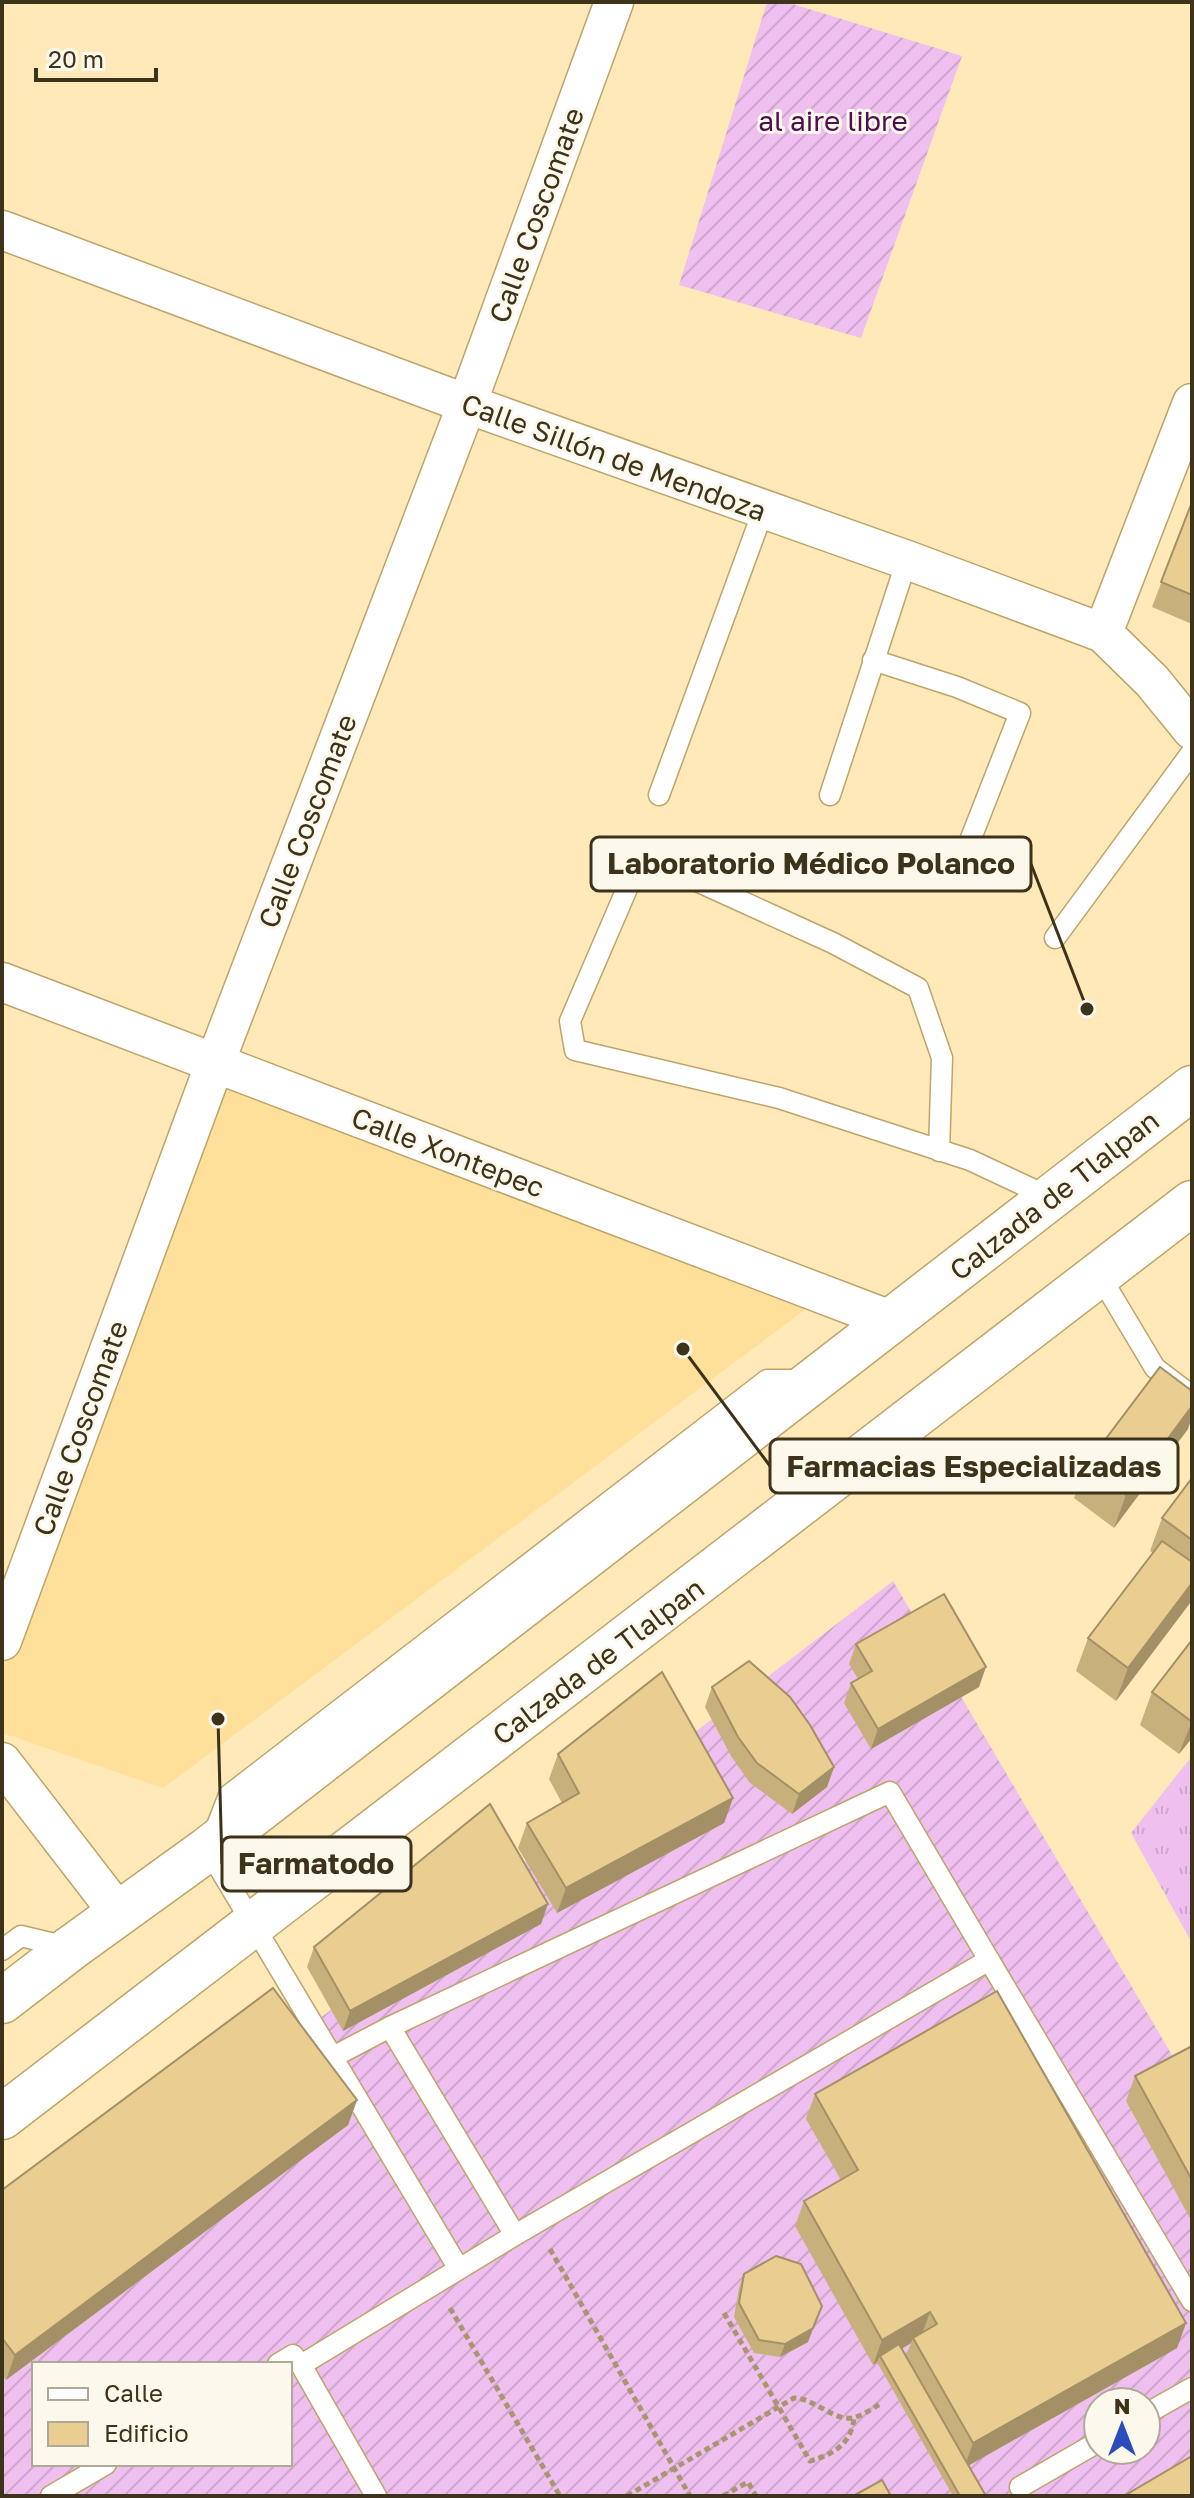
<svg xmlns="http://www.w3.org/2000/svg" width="1194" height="2498" viewBox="0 0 1194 2498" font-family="'Golos Text',sans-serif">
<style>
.built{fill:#ffe09b}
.park{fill:url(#park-tufts)}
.garden{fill:url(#garden-furrows);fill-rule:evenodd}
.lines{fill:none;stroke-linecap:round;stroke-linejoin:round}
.service-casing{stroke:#bea469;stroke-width:23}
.minor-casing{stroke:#bea469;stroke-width:41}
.secondary-casing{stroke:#bea469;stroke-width:47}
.path{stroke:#a79670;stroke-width:5;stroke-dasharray:6 4;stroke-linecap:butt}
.service{stroke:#fff;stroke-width:20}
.minor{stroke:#fff;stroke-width:38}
.secondary{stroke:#fff;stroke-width:44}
.wall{fill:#c8b07d;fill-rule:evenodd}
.shaded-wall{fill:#a39066}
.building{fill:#e9cd91;stroke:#a39066;stroke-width:2}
.labels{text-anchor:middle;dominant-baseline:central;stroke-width:6;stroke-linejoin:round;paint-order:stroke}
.park-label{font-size:28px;fill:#4c0e4f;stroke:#fdf8ec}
.street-label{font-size:28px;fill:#3d321a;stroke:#fdf8ec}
.leader{fill:none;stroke:#3d321a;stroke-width:3}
.callout-dot{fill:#3d321a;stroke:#fdf8ec;stroke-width:3}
.callout{fill:#fdf8ec;stroke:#3d321a;stroke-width:3}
.callout-label{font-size:30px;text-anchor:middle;font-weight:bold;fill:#3d321a}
</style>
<defs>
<pattern id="park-tufts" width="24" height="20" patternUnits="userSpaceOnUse" patternTransform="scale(2)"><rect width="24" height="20" fill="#efbfef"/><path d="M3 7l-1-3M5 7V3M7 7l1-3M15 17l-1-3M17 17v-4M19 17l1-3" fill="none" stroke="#cea5cc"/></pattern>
<pattern id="garden-furrows" width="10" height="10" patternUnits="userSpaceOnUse" patternTransform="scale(2)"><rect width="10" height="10" fill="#efbfef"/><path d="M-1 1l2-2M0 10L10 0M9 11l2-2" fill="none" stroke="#cea5cc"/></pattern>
</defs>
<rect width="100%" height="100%" fill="#ffe9b8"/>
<!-- built -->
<path class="built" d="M215 1063 825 1295 163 1788 2 1733V1641Z"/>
<!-- park -->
<path class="park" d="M1192 1756V1943L1131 1833Z"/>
<!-- garden -->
<g class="garden">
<path d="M767 2H786L962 56 861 338 679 285Z"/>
<path d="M893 1581 1192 2089V2496H2V2261ZM34 2364H290V2464H34ZM1098 2402H1146V2450H1098Z"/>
</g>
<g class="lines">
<defs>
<g id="service">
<path d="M873 660 957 687 1020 713 964 856"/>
<path d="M659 795 763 511"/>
<path d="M830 795 907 560"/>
<path d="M1055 938 1192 752"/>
<path d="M939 1151 942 1058 918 988 833 943 655 862 632 877 570 1021 575 1050 779 1098 970 1160 1049 1197"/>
<path d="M1100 1276 1155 1368 1192 1396"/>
<path d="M2 1950 21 1936 67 1947"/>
<path d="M989 1960 1192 2301"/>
<path d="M331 2058 390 2027 515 2235"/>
<path d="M459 2269 208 1849 229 1795 767 1380H805"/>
<path d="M278 2364 293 2355 301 2365 376 2496"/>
<path d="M301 2365 515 2235 989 1960 890 1792 390 2027"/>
<path d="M1146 2414 1192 2388"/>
<path d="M1020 2487 1098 2442"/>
<path d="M51 2496 106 2464"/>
</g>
<g id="minor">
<path d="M2 230 467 404 907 560 1103 633 1152 681 1192 730"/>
<path d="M1103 633 1192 403"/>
<path d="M2 982 893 1321"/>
<path d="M2 1641 215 1063 467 404 614 2"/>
<path d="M2 1762 120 1915"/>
</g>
<g id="secondary">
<path d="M2 2001 71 1948 208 1849 1192 1088"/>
<path d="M2 2117 1192 1203"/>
</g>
</defs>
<!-- service casing -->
<use href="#service" class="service-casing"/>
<!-- minor casing -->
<use href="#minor" class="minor-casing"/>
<!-- secondary casing -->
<use href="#secondary" class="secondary-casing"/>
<!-- path -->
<g class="path">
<path d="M550 2249 690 2496"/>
<path d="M450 2308 560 2496"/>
<path d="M724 2313 810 2461C834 2454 851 2444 854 2418"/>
<path d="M627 2496 794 2398C815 2398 836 2424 856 2417 865 2414 873 2408 880 2404"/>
<path d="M723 2496 748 2482 756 2496"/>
</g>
<!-- service -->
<use href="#service" class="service"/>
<!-- minor -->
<use href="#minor" class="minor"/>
<!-- secondary -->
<use href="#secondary" class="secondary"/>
</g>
<!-- wall -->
<g class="wall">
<path d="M1192 502V624L1152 607Z"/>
<path d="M1188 1429 1114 1528 1074 1498 1086 1465Z"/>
<path d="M1192 1478V1598L1190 1603 1116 1701 1076 1671 1088 1638 1153 1553 1150 1551 1162 1518Z"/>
<path d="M1192 1640V1738L1179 1754 1140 1725 1152 1692Z"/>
<path d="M856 1644 979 1687 871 1749 844 1703 851 1683 858 1679 849 1664Z"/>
<path d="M712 1687 834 1767 827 1787 792 1814 750 1783 731 1756 705 1707Z"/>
<path d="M558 1754 733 1798 724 1823 557 1913 518 1848 527 1823 562 1803 549 1779Z"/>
<path d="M541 1924 343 2031 307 1967 314 1947Z"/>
<path d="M1192 2046V2222L1126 2101 1135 2076Z"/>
<path d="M815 2094 1186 2323 1177 2348 968 2466 986 2496H953L877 2362 873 2365 795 2226 804 2201 841 2180 806 2119ZM911 2343 906 2356 902 2349Z"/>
<path d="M357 2100 348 2125 6 2380 2 2375V2190Z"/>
<path d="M744 2274 808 2342 780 2357 754 2353 734 2317 739 2288Z"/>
</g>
<!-- shaded-wall -->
<g class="shaded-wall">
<path d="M1192 1406V1417L1188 1429 1114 1528 1126 1495Z"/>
<path d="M1192 1583V1598L1190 1603 1116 1701 1128 1668Z"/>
<path d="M986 1667 979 1687 871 1749 878 1729Z"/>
<path d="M1192 1721V1738L1179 1754Z"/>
<path d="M834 1767 827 1787 792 1814 799 1794Z"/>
<path d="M733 1798 724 1823 557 1913 566 1888Z"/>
<path d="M548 1904 541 1924 343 2031 350 2011Z"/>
<path d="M357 2100 348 2125 6 2380 15 2355Z"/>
<path d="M822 2306 808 2342 780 2357 785 2344Z"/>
<path d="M930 2312 921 2337 913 2338 911 2343 882 2360 880 2356 877 2362 873 2365 882 2340Z"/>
<path d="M1186 2323 1177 2348 964 2468 973 2443Z"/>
</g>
<!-- building -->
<g class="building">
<path d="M1192 502V595L1161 582Z"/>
<path d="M1160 1367 1192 1391V1406L1126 1495 1086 1465Z"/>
<path d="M1192 1478V1540L1162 1518Z"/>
<path d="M1162 1541 1192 1562V1583L1128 1668 1088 1638Z"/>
<path d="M944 1594 986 1667 878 1729 851 1683 872 1671 856 1644Z"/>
<path d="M1192 1640V1721H1191L1152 1692Z"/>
<path d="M749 1661 790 1697 810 1725 834 1767 799 1794 757 1763 738 1737 712 1687Z"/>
<path d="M662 1672 733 1798 566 1888 527 1823 579 1793 558 1754Z"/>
<path d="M490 1804 548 1904 350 2011 314 1947Z"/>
<path d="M273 1988 357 2100 15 2355 2 2338V2190Z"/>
<path d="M997 1991 1186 2323 973 2443 913 2338 937 2324 930 2312 882 2340 804 2201 858 2170 815 2094Z"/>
<path d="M1192 2046V2180L1135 2076Z"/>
<path d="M776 2256 801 2264 822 2306 813 2328 785 2344 759 2340 739 2303 744 2274Z"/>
<path d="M899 2344 986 2496H960L880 2356Z"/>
<path d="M1192 2456V2496H1124Z"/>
<path d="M882 2480 891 2496H853Z"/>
</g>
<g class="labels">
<!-- park labels -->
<g class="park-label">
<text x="833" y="120">al aire libre</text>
</g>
<!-- street labels -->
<g class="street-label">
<text transform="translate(536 215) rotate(-70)">Calle Coscomate</text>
<text transform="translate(614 457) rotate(20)">Calle Sillón de Mendoza</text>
<text transform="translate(307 821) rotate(-69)">Calle Coscomate</text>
<text transform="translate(448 1152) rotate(21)">Calle Xontepec</text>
<text transform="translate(1054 1195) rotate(-38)">Calzada de Tlalpan</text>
<text transform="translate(80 1428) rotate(-70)">Calle Coscomate</text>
<text transform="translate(598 1661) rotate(-37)">Calzada de Tlalpan</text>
</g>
</g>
<!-- callouts -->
<path class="leader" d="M1087 1009L1031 864M683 1349L770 1466M218 1719L222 1864"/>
<g class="callout-dot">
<circle cx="1087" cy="1009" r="8"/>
<circle cx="683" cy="1349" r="8"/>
<circle cx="218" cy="1719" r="8"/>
</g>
<g class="callout">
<rect x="591" y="837" width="440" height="54" rx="8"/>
<rect x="770" y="1439" width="408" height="54" rx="8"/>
<rect x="222" y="1837" width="189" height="54" rx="8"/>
</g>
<g class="callout-label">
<text x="811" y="874">Laboratorio Médico Polanco</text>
<text x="974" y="1477">Farmacias Especializadas</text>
<text x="316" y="1874">Farmatodo</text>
</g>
<!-- border -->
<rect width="1194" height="2498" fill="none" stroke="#3d321a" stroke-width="8"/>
<!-- legend -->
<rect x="32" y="2362" width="260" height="104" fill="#fdf8ec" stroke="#b0a998" stroke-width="2"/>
<rect x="48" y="2388" width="40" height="12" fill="#ffffff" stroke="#b0a998" stroke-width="2"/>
<text x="104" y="2402" font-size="24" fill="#3d321a">Calle</text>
<rect x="48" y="2422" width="40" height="24" fill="#e9cd91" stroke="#b0a998" stroke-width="2"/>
<text x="104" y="2442" font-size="24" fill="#3d321a">Edificio</text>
<!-- north arrow -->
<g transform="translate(1122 2426)"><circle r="38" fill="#fdf8ec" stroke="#b0a998" stroke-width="2"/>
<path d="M0-6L14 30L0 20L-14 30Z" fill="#2b4dbc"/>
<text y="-12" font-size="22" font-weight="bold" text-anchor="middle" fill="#3d321a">N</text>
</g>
<!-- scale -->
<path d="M36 68v12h120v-12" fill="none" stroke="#3d321a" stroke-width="4"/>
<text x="48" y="68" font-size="24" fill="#3d321a" stroke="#fdf8ec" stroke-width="6" paint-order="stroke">20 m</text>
</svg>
